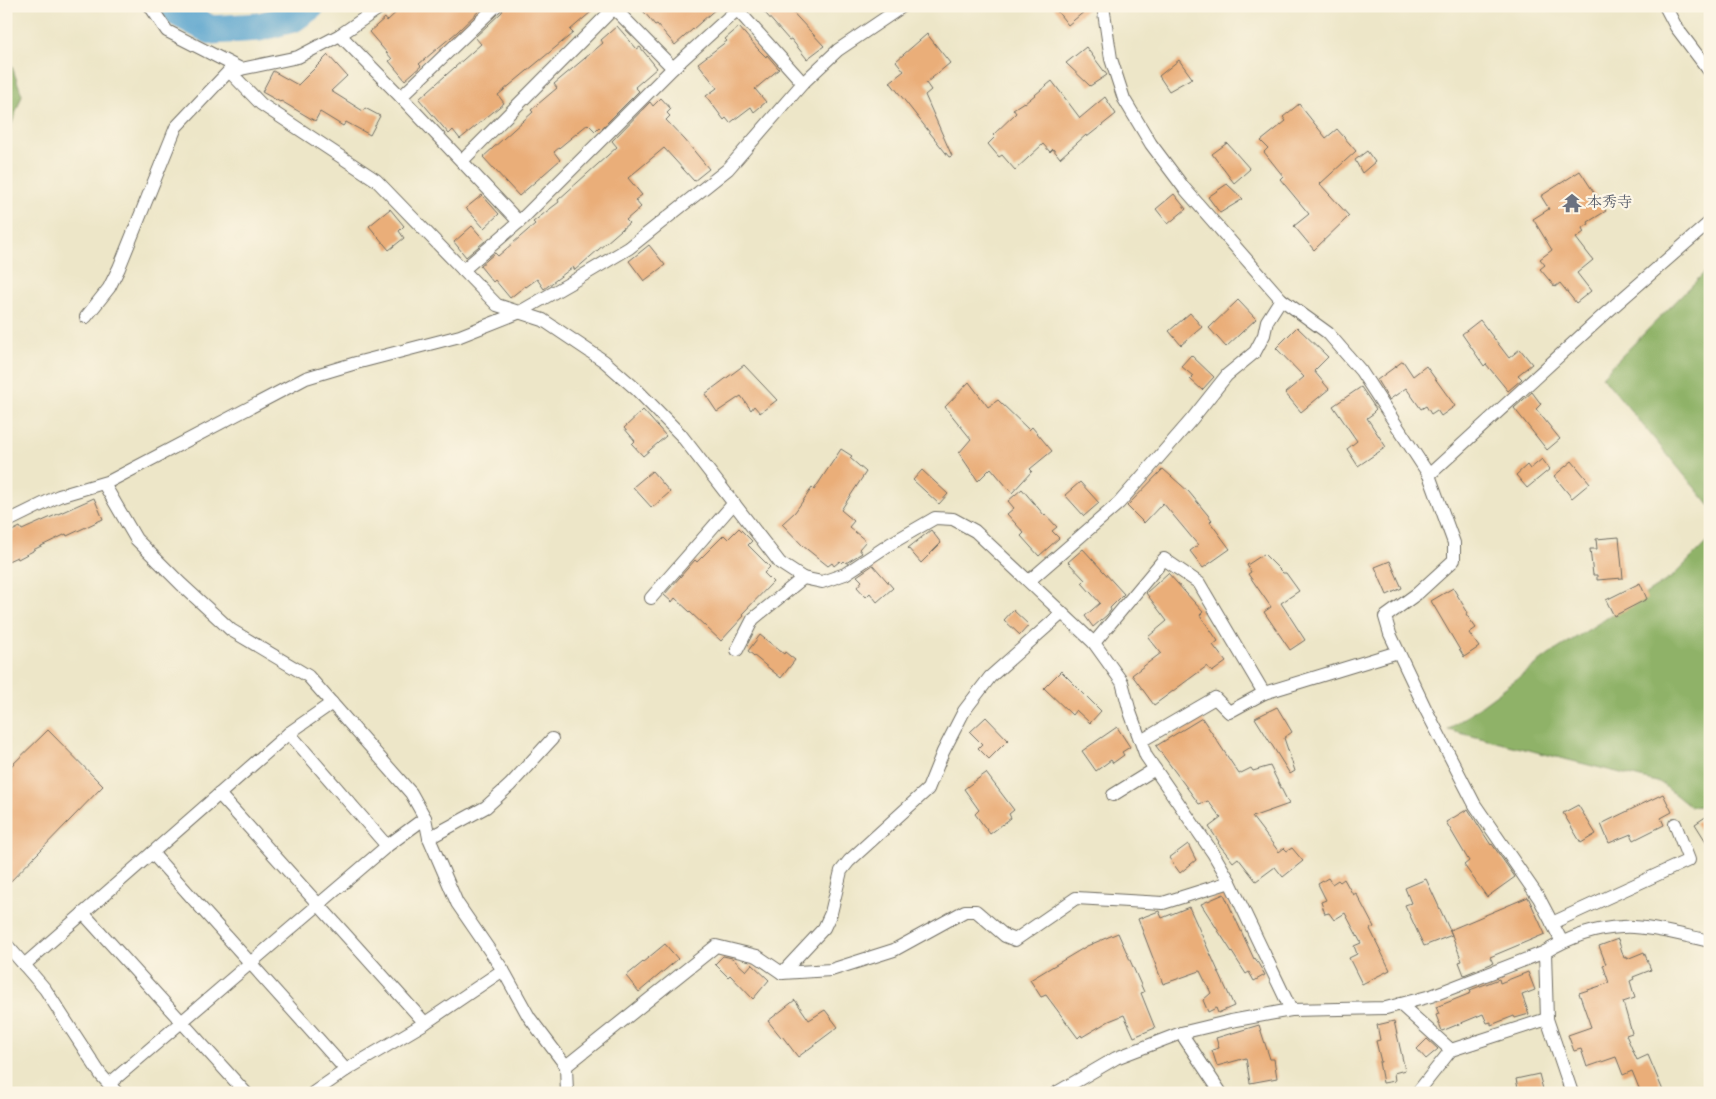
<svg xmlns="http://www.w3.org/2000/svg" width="1716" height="1099" viewBox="0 0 1716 1099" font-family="'Sorts Mill Goudy','Noto Serif JP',serif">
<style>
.forest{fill:#8fb267;stroke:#5d6e49}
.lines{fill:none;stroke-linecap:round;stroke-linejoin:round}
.river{stroke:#54a2cd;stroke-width:29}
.building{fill:#eaae79}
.minor-casing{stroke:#6f6c62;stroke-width:14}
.minor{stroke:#fff;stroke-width:12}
.labels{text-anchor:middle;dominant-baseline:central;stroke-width:4.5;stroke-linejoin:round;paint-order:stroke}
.worship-label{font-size:15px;fill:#5b616d;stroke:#fcf5e5;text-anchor:start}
</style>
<rect width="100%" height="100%" fill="#fcf5e5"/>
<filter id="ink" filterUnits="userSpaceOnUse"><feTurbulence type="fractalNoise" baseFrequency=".02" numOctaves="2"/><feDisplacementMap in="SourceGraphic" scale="10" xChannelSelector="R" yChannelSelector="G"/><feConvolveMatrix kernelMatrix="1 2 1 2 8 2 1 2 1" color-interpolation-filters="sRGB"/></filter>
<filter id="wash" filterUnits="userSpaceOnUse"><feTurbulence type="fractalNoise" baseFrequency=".0096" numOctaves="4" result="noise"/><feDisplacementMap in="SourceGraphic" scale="20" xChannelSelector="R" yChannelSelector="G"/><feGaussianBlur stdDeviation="1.12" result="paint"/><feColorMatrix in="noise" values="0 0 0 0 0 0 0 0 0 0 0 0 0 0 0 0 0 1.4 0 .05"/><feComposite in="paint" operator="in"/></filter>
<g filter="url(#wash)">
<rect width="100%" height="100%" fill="#ede6c8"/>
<!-- forest -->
<g class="forest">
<path d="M6 50 22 95 6 140Z"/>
<path d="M1710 267V506L1602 376Z"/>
<path d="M1710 539V807L1689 806 1661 783 1448 730 1553 652 1672 577Z"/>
</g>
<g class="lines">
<!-- river -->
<path class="river" d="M173 6 175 11 211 30 259 27 293 18 310 6"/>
</g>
<g id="blocks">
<!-- building -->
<g class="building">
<path d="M403 6H484L457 32 419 64 421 66 405 80 389 61 392 59 369 32 385 18 387 21Z"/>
<path d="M504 6H598L570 30 573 33 498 95 504 103 460 139 453 130 449 134 419 99 481 44 475 37 502 12Z"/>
<path d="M639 6H719L675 45 657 24 655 25Z"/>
<path d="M759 6H787L824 46 807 59 791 39 789 40Z"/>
<path d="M1053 6H1091L1068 25Z"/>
<path d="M617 26 637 49 640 47 657 68 635 87 639 91 601 129 599 127 595 131 588 124 554 152 560 160 519 196 483 157 533 112 531 110 557 88 554 84 603 43 601 40Z"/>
<path d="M739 27 758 49 766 57 767 55 779 69 755 89 766 102 754 112 751 107 730 123 726 118 724 120 706 96 717 88 698 63 727 41 725 39Z"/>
<path d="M927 34 950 63 926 83 931 90 925 95 952 156 949 157 890 82 904 71 896 61Z"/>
<path d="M1086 47 1107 75 1090 86 1066 63Z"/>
<path d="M328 55 347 76 331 91 363 111 365 108 380 116 370 135 346 122 343 126 320 112 315 121 281 101 280 102 262 92 273 71 298 85Z"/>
<path d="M1179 60 1192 78 1169 91 1159 76Z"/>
<path d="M1052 81 1080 118 1105 97 1116 114 1087 137 1086 135 1060 158 1053 149 1050 152 1043 144 1015 170 1002 155 999 157 988 144 995 137 993 135 1016 113 1013 109 1024 102 1025 103Z"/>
<path d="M661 98 671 109 667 113 670 116 666 120 685 140 709 169 694 181 664 148 628 178 642 195 635 200 641 207 626 220 629 223 575 270 573 267 544 289 537 279 526 287 525 286 510 298 495 280 493 282 480 266 495 253 498 256 535 224 533 222 559 202 558 200 617 147 612 141 650 102 653 106Z"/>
<path d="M1299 104 1326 138 1337 129 1356 151 1320 184 1349 216 1314 250 1294 226 1309 214 1280 179 1283 176 1264 152 1268 148 1261 141 1286 121 1283 117Z"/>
<path d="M1227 143 1250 169 1234 183 1212 154Z"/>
<path d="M1367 151 1375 162 1362 173 1355 160Z"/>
<path d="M1580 171 1606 211 1588 222 1589 224 1582 228 1584 232 1576 238 1593 260 1577 273 1591 291 1576 303 1560 283 1555 287 1540 269 1545 265 1540 259 1552 250 1533 219 1549 209 1541 196Z"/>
<path d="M1227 184 1243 199 1220 213 1208 197Z"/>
<path d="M1174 194 1186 209 1168 224 1156 209Z"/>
<path d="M482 195 499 214 484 228 466 208Z"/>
<path d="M390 209 404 226 399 231 404 238 389 250 369 226Z"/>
<path d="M472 226 485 241 466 257 454 242Z"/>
<path d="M649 245 665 265 644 281 629 261Z"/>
<path d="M1238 300 1256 319 1226 347 1209 328Z"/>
<path d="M1190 313 1202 327 1181 345 1169 331Z"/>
<path d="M1480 320 1509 358 1520 349 1532 364 1518 375 1522 379 1508 391 1486 364 1484 366 1462 334Z"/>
<path d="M1297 327 1328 357 1314 371 1329 389 1301 412 1285 393 1304 377 1276 348Z"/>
<path d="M1191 355 1214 377 1202 390 1190 379 1193 376 1181 366Z"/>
<path d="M1403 361 1413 376 1426 366 1455 406 1441 416 1437 410 1431 414 1426 406 1421 409 1406 388 1389 400 1377 380Z"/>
<path d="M744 365 777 400 760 413 754 406 751 410 741 396 717 412 705 394Z"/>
<path d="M969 382 988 407 998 400 1029 430 1032 427 1052 451 1030 469 1032 471 1012 493 991 468 978 481 959 453 971 439 945 407Z"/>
<path d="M1361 387 1376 409 1373 412 1374 413 1367 418 1386 447 1358 466 1347 449 1357 441 1333 406Z"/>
<path d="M1532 392 1541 404 1536 409 1560 439 1547 450 1514 408Z"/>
<path d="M643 410 666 436 643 456 632 444 635 441 624 428Z"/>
<path d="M841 449 852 456 850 458 866 472 841 510 854 521 849 527 866 541 859 549 862 553 846 563 844 561 842 563 840 561 834 566 832 563 828 566 803 546 782 524 795 512 812 488 814 490Z"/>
<path d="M1542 459 1550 469 1527 488 1516 475 1527 465 1530 469Z"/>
<path d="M1572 461 1590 483 1572 498 1554 476Z"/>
<path d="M1163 469 1189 492 1212 520 1210 522 1230 549 1203 568 1190 551 1198 545 1163 503 1144 523 1127 506Z"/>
<path d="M922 470 948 494 939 504 913 480Z"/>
<path d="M652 471 670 492 652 508 633 487Z"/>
<path d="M1080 482 1099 503 1084 516 1065 495Z"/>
<path d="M1022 489 1044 515 1045 514 1057 527 1052 531 1059 538 1039 556 1021 536 1024 533 1007 514 1014 508 1008 501Z"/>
<path d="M94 498 103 519 67 536 66 534 33 550V551L18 559 17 557 6 562V534L20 527 22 530Z"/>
<path d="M739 528 752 541 748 545 770 567 764 573 773 582 742 614 744 616 721 641 675 598 672 602 664 595 695 560 697 562 724 535 728 539Z"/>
<path d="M931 530 941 543 921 563 908 548Z"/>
<path d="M1619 537 1623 578 1597 580V575H1593L1590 549H1597L1596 539Z"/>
<path d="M1083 549 1124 594 1110 608 1111 610 1107 615 1093 627 1085 616 1100 603 1082 583 1085 580 1068 562Z"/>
<path d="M1264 554 1283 573H1286L1299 591 1281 603 1305 640 1290 650 1264 612 1271 607 1248 574 1251 572 1247 565Z"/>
<path d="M1390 561 1402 588 1387 595 1375 567Z"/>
<path d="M873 565 893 588 877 602 870 593 866 597 857 587 862 581 857 576Z"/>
<path d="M1168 573 1203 612 1200 615 1218 641 1213 645 1226 662 1212 672 1207 666 1154 705 1132 675 1161 653 1148 637 1167 621 1146 593Z"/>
<path d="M1640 583 1647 599 1614 616 1606 600Z"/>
<path d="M1453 588 1468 613 1466 614 1476 628 1469 633 1479 647 1464 657 1431 601Z"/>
<path d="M1013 610 1029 625 1020 635 1004 620Z"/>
<path d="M760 635 784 654 785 652 795 660 781 678 748 651Z"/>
<path d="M1061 671 1101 711 1090 723 1076 710 1072 715 1044 688Z"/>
<path d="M1277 707 1292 732 1284 738 1295 771 1290 774 1255 718Z"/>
<path d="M986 717 1008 740 989 759 978 748 982 744 970 732Z"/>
<path d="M1202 718 1239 774 1251 768 1253 771 1270 766 1289 804 1252 817 1279 852 1284 848 1287 851 1292 848 1303 861 1283 877 1275 867 1256 881 1238 858 1233 862 1218 843 1219 842 1209 827 1221 818 1208 801 1199 804 1156 746Z"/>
<path d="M1117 727 1130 747 1122 752 1124 755 1113 763 1111 760 1096 771 1082 751Z"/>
<path d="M48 730 103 786 6 886V771Z"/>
<path d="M986 773 1014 810 1009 814 1011 818 990 834 975 814 979 810 964 789Z"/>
<path d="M1663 794 1672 812 1661 818 1664 825 1634 840 1631 834 1609 843 1601 824Z"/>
<path d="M1578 805 1596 834 1581 843 1563 813Z"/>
<path d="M1468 809 1491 845 1492 844 1515 877 1487 897 1464 865 1469 861 1446 822Z"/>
<path d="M1710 814V848L1695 824Z"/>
<path d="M1188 844 1196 860 1180 873 1169 858Z"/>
<path d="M1328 878 1332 884 1338 880 1340 882 1344 879 1353 895 1356 893 1374 927 1370 929 1390 970 1362 984 1349 958 1357 954 1354 946 1361 943 1345 913 1334 920 1329 913 1325 914 1321 902 1326 900 1318 884Z"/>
<path d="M1426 879 1452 935 1424 946 1405 905 1411 903 1405 888Z"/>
<path d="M1224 894 1254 959 1255 958 1265 975 1254 981 1249 972 1246 974 1201 904Z"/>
<path d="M1528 897 1545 934 1490 957 1493 963 1464 975 1459 962 1462 961 1450 930Z"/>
<path d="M1189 907 1234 1006 1218 1013 1216 1008 1208 1012 1203 1000 1211 993 1200 971 1163 984 1138 919 1159 911 1162 918Z"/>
<path d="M1118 933 1144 992 1141 993 1155 1028 1134 1037 1124 1015 1109 1021 1082 1037 1081 1035 1078 1038 1046 995 1041 997 1030 980 1087 946Z"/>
<path d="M1618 939 1624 958 1627 957V959L1644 952 1651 970 1633 977 1634 979 1630 981 1635 998 1623 1002 1632 1033 1626 1035 1637 1060 1648 1055 1664 1093H1641L1632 1071 1623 1075 1616 1057 1587 1067 1581 1049 1574 1051 1568 1035 1591 1027 1579 993 1609 983 1603 965 1606 964 1599 946Z"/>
<path d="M665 944 678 959 639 992 626 976Z"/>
<path d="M723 956 732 958 746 971 752 964 769 980 753 999 730 975 728 977 715 964Z"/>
<path d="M1528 972 1535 990 1522 995 1529 1014 1515 1018 1514 1016 1491 1025V1022L1487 1023 1483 1014 1442 1031 1436 1015 1439 1014 1436 1007 1471 993 1470 990 1499 979 1500 983Z"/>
<path d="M795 1000 809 1020 825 1010 838 1027 798 1057 782 1036 781 1037 768 1021Z"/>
<path d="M1394 1021 1405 1070 1394 1073 1395 1081 1383 1083 1379 1062H1381L1376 1041 1380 1040 1377 1025Z"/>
<path d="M1259 1025 1270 1059H1274L1277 1078 1250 1083 1246 1058 1217 1066 1212 1050 1219 1048 1216 1038Z"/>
<path d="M1427 1039 1438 1049 1426 1059 1417 1049Z"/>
<path d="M1539 1074 1544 1093H1519L1516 1079Z"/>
</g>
</g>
</g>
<g filter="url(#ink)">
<use href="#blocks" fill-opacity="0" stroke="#6f6c62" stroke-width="1"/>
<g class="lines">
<defs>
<g id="minor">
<path d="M150 6 167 31 241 69 298 57 340 35 382 6"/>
<path d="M612 6 673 68"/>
<path d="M734 6 803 83"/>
<path d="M1103 6 1111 59 1124 99 1151 144 1184 188 1281 299 1328 333 1361 371 1429 475 1454 543V560L1418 593 1385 617 1390 634 1426 710 1475 805 1539 898 1562 942"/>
<path d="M1665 6 1676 27 1710 72"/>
<path d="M340 35 401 97 519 222"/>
<path d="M241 69 229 71 261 104 376 180 497 305 543 320 604 361 637 390 681 435 780 563 803 578 822 582 845 574 890 544 935 518 953 519 975 531 1094 643 1122 682 1130 712 1146 756 1213 853 1230 882 1291 1010"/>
<path d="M401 97 496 6"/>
<path d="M462 161 614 8"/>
<path d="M463 270 519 222 673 68 741 6"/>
<path d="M86 317 109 288 119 268 176 127 229 71"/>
<path d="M1429 475 1606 313 1710 222"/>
<path d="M104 484 136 539 181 584 231 630 308 676 411 793 425 818 429 838 457 903 503 970 529 1017 566 1066 567 1093"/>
<path d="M6 522 59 496 110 481 306 378 356 363 460 336 518 313 572 282 629 248 728 169 803 83 838 50 903 6"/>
<path d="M1029 581 1119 503 1192 419 1227 375 1255 352 1264 335 1267 321 1281 299"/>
<path d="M651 598 734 503"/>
<path d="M1094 643 1164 559 1199 583 1264 693 1398 652"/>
<path d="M737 650 753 619 803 578"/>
<path d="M289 733 387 846"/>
<path d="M1141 741 1215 698 1229 712 1264 693"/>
<path d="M219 794 425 1023"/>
<path d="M1113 795 1155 769"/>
<path d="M429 838 486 807 510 785 552 739"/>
<path d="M152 853 346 1070"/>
<path d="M83 913 246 1093"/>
<path d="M1552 923 1689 860 1675 824"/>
<path d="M6 944 45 989 101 1075 117 1093"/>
<path d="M1545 952 1547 1019 1572 1093"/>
<path d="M24 965 289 733 332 703"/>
<path d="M782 973 831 970 894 950 965 911H976L1005 936 1015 940 1076 898 1163 903 1230 882"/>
<path d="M1400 1004 1451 1050"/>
<path d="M1181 1033 1221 1093"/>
<path d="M566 1066 716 946 757 956 782 973 824 928 831 913 841 871 849 861 928 789 943 752 964 711 990 677 1061 614"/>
<path d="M109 1084 387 846 425 818"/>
<path d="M313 1093 346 1070 425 1023 503 970"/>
<path d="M1056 1093 1116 1058 1181 1033 1231 1021 1291 1010 1386 1008 1431 996 1545 952C1568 938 1595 928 1622 927 1645 925 1685 936 1710 941"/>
<path d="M1417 1093 1451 1050 1547 1019"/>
</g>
</defs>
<!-- minor casing -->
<use href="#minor" class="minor-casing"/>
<!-- minor -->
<use href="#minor" class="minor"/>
</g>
</g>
<!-- icons -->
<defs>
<symbol id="temple-bare" viewBox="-9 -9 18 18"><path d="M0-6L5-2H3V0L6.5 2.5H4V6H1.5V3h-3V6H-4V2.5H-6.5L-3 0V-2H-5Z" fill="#6b7280" stroke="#fcf5e5" stroke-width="2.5" paint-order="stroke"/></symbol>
</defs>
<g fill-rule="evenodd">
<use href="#temple-bare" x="1558" y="189" width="28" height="28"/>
</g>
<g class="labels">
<!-- worship labels -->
<g class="worship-label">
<text x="1587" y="203">本秀寺</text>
</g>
</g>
<!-- margin -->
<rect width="1716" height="1099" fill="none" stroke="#fcf5e5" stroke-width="25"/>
</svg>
